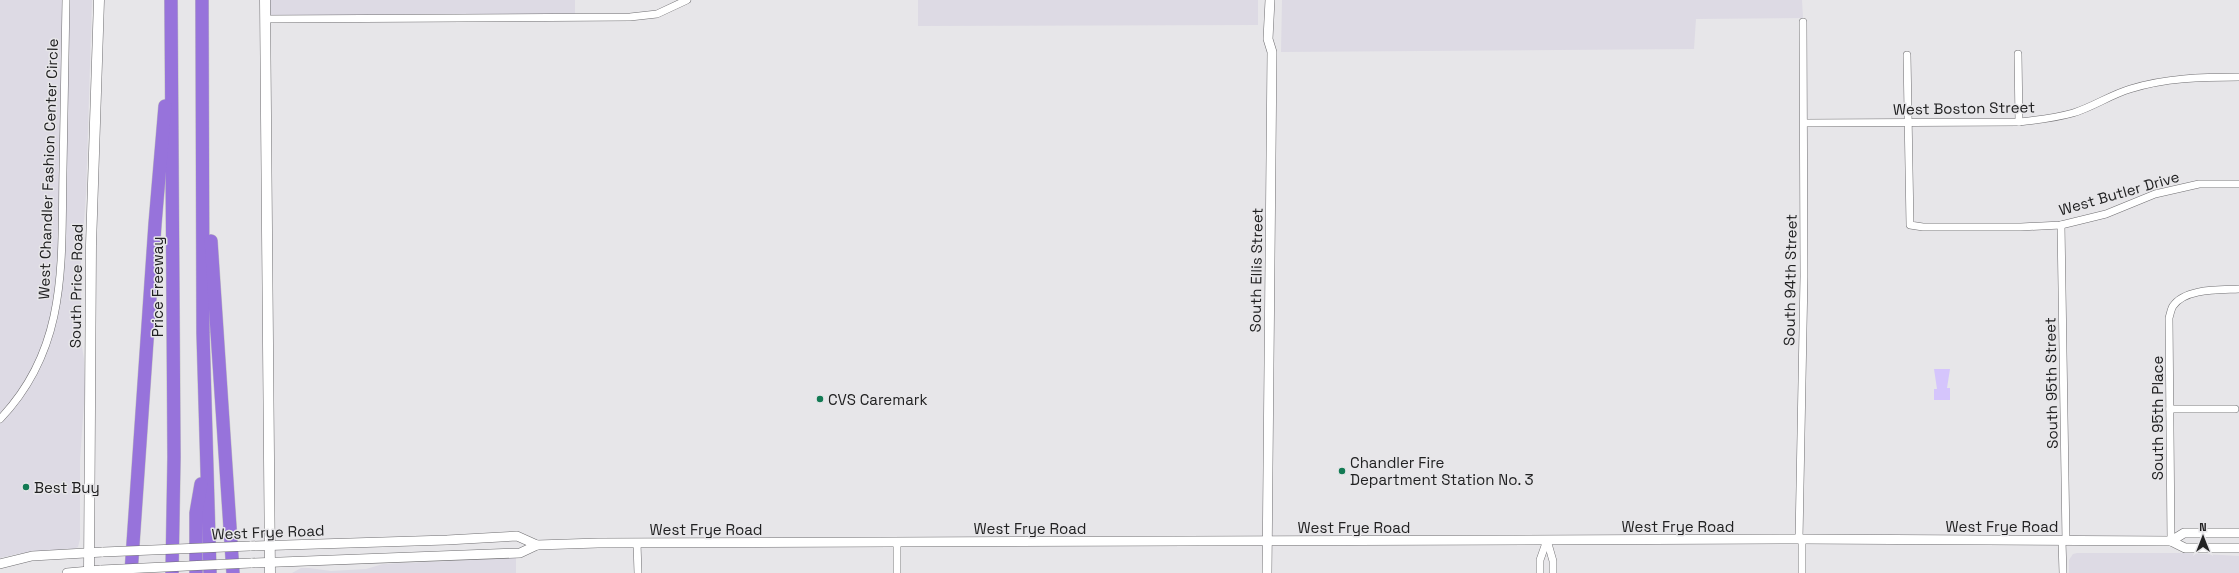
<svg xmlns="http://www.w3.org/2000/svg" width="2239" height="573" viewBox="0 0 2239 573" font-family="'Space Grotesk',sans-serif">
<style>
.built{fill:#dddae4}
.water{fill:#d5c5fc}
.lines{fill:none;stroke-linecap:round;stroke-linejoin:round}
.minor-casing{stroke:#6f6e71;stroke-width:8}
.tertiary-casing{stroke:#6f6e71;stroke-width:10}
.secondary-casing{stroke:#6f6e71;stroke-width:11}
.motorway-casing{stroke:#c1c1c1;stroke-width:14}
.minor{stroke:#fff;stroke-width:7}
.tertiary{stroke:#fff;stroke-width:9}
.secondary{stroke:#fff;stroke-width:10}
.motorway{stroke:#9773db;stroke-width:13}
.tertiary-bridge-casing{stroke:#6f6e71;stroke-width:10;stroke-linecap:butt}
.tertiary-bridge{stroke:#fff;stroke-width:9}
.poi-dot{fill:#137a54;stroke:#e7e6e9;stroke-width:1.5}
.labels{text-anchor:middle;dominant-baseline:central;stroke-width:3;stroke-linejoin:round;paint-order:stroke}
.street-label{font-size:15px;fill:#212122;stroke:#e7e6e9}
.poi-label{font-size:15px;fill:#212122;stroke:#e7e6e9;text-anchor:start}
</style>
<rect width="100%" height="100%" fill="#e7e6e9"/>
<!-- built -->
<g class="built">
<path d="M0 0H92L86 194 81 262V341L84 359 85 389 80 460V539L78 547 73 549 17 554 0 558Z"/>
<path d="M265 0H575V18L265 19Z"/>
<path d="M918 0H1258V25L918 26Z"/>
<path d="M1282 0H1802L1803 18 1696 19 1694 49 1281 52Z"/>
<path d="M2077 553H2186L2239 556V573H2069V560L2073 554Z"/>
<path d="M516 558V573H292L301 568H309L331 571 366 569 383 564Z"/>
</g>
<!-- water -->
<path class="water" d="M1934 369H1950L1947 388H1950V400H1934V389H1937Z"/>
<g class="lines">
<defs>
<g id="minor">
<path d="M265 19 630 17 657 14 687 0"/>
<path d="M2018 54 2019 122"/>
<path d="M1907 55 1910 225 1923 227H2021L2061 225 2106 214 2155 194 2199 184H2239"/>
<path d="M1804 123 2019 122C2038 120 2055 118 2073 113 2093 107 2110 95 2130 89 2165 78 2202 77 2239 77"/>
<path d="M2061 225 2066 541"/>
<path d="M2170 409H2235"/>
<path d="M0 419C69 347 61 262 63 170 64 113 65 57 66 0"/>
<path d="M1799 539 1804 276 1803 22"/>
<path d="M1547 540 1553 561V573"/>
<path d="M2062 541 2063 573"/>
<path d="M2171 541 2169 318C2170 315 2171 309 2173 306 2185 288 2220 290 2239 289"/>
<path d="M897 542V573"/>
<path d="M637 543 638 573"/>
<path d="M1540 573V560L1547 540"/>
<path d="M1802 573V539"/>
</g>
<g id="tertiary">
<path d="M2171 541 2184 533H2239"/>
<path d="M250 546 447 540 517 536 537 545"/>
<path d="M251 563 520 553 537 545 598 543 1799 539 2171 541 2185 548H2239"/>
<path d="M0 564 32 556 103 552"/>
<path d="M67 573 101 570"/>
<path d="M1267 573 1272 52 1268 39 1270 0"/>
</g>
<g id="secondary">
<path d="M265 0 270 573"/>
<path d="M89 573 91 245 99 0"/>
</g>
<g id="motorway">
<path d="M171 0 174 457 172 573"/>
<path d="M202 0 203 333 210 573"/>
<path d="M211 241 233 573"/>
<path d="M131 573 155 224 165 106"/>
<path d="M196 573V513L201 484"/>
</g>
</defs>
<!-- minor casing -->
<use href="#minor" class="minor-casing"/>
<!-- tertiary casing -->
<use href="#tertiary" class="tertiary-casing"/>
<!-- secondary casing -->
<use href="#secondary" class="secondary-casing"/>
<!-- motorway casing -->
<use href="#motorway" class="motorway-casing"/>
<!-- minor -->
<use href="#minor" class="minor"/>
<!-- tertiary -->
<use href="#tertiary" class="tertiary"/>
<!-- secondary -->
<use href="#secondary" class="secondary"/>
<!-- motorway -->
<use href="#motorway" class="motorway"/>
<defs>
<g id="tertiary-bridge">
<path d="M103 552 250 546"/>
<path d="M101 570 251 563"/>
</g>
</defs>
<!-- tertiary-bridge casing -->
<use href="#tertiary-bridge" class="tertiary-bridge-casing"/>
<!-- tertiary-bridge -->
<use href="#tertiary-bridge" class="tertiary-bridge"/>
</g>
<!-- markers -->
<g class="poi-dot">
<circle cx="820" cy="399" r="4"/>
<circle cx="1342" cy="471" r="4"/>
<circle cx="26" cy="487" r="4"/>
</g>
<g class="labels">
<!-- street labels -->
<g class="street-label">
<text transform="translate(1964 108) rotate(-1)">West Boston Street</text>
<text transform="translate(48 169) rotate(-88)">West Chandler Fashion Center Circle</text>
<text transform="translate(2119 193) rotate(-16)">West Butler Drive</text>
<text transform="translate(1256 270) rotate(-89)">South Ellis Street</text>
<text transform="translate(1790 280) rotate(-89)">South 94th Street</text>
<text transform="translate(76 286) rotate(-89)">South Price Road</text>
<text transform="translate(157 287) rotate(-90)">Price Freeway</text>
<text transform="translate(2051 383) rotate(-91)">South 95th Street</text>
<text transform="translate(2157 418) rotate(-90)">South 95th Place</text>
<text x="1678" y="526">West Frye Road</text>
<text x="2002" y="526">West Frye Road</text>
<text x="1354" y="527">West Frye Road</text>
<text x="1030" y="528">West Frye Road</text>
<text x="706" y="529">West Frye Road</text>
<text transform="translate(268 532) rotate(-2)">West Frye Road</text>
</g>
<!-- poi labels -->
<g class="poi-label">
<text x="828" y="399">CVS Caremark</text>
<text x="1350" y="462">Chandler Fire<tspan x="1350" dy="17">Department Station No. 3</tspan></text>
<text x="34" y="487">Best Buy</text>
</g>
</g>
<!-- north arrow -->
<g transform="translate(2203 537)" stroke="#e7e6e9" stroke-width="3" paint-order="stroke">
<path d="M0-3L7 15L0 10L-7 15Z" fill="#212122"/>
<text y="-6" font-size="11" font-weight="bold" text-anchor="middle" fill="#212122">N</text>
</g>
</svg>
